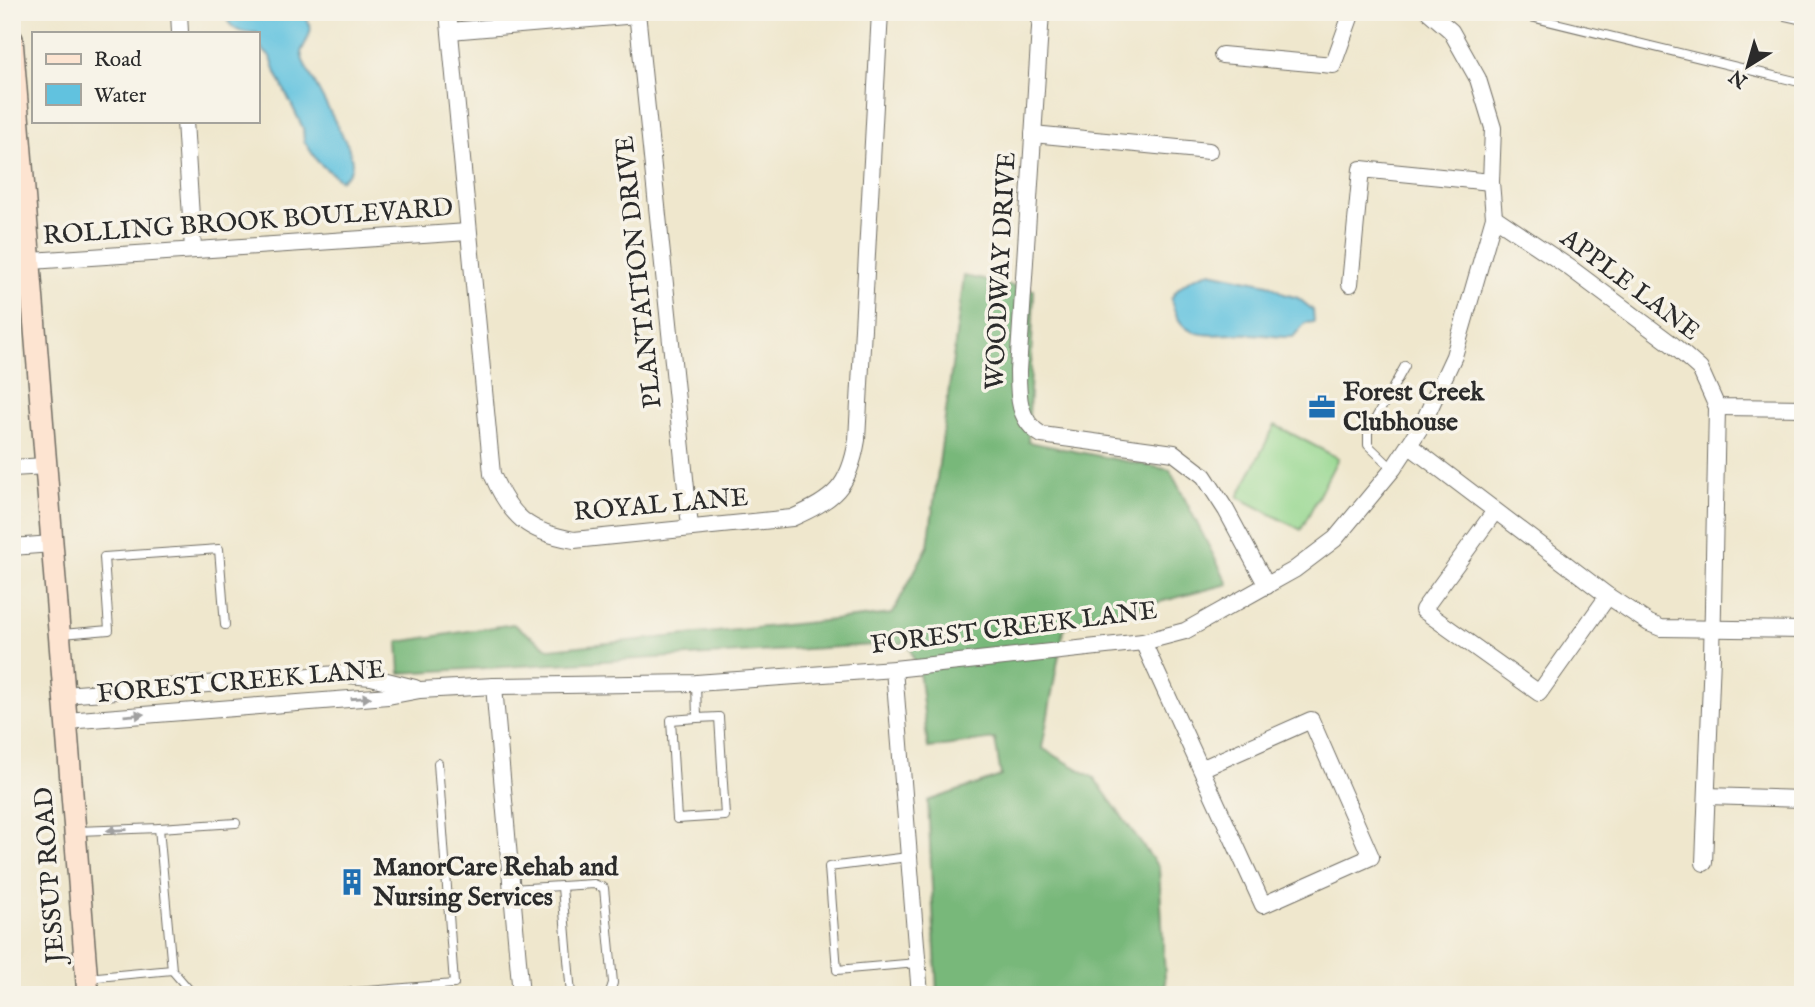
<svg xmlns="http://www.w3.org/2000/svg" width="1815" height="1007" viewBox="0 0 1815 1007" font-family="'IM FELL English',serif">
<style>
.green{fill:#95d78f;stroke:#60815d;stroke-width:2}
.forest{fill:#78b87a;stroke:#527252;stroke-width:2}
.water{fill:#61c2df;stroke:#467685;stroke-width:2}
.lines{fill:none;stroke-linecap:round;stroke-linejoin:round}
.lane-casing{stroke:#706d64;stroke-width:10}
.street-casing{stroke:#706d64;stroke-width:18}
.secondary-casing{stroke:#706d64;stroke-width:24}
.lane{stroke:#fff;stroke-width:8}
.street{stroke:#fff;stroke-width:16}
.secondary{stroke:#fde4d1;stroke-width:21}
.oneway{fill:#a0a0a0}
.labels{text-anchor:middle;dominant-baseline:central;stroke-width:7;stroke-linejoin:round;paint-order:stroke}
.street-label{font-size:26px;fill:#2b2b2b;stroke:#f7f3e8}
.poi-label{font-size:26px;font-weight:bold;fill:#2b2b2b;stroke:#f7f3e8;text-anchor:start}
</style>
<rect width="100%" height="100%" fill="#f7f3e8"/>
<filter id="ink" filterUnits="userSpaceOnUse"><feTurbulence type="fractalNoise" baseFrequency=".0143" numOctaves="2"/><feDisplacementMap in="SourceGraphic" scale="14" xChannelSelector="R" yChannelSelector="G"/><feConvolveMatrix kernelMatrix="1 2 1 2 8 2 1 2 1" color-interpolation-filters="sRGB"/></filter>
<filter id="wash" filterUnits="userSpaceOnUse"><feTurbulence type="fractalNoise" baseFrequency=".00686" numOctaves="4" result="noise"/><feDisplacementMap in="SourceGraphic" scale="28" xChannelSelector="R" yChannelSelector="G"/><feGaussianBlur stdDeviation="1.57" result="paint"/><feColorMatrix in="noise" values="0 0 0 0 0 0 0 0 0 0 0 0 0 0 0 0 0 1.4 0 .05"/><feComposite in="paint" operator="in"/></filter>
<g filter="url(#wash)">
<rect width="100%" height="100%" fill="#efe7cd"/>
<!-- green -->
<path class="green" d="M1275 425 1338 458 1301 530 1238 497Z"/>
<!-- forest -->
<path class="forest" d="M964 276 1034 290 1028 442 1170 470 1228 584 1064 627 1042 748 1094 778 1159 868 1166 995H937L928 801 1001 776 995 739 928 748 920 678 908 643 400 673 398 642 513 624 550 649 892 614 928 546Z"/>
<!-- water -->
<g class="water">
<path d="M225 12H299C318 27 310 33 301 52L303 61 348 146C353 160 356 172 340 180L318 162 304 141 303 128 276 73 271 58 257 44V33C241 33 228 30 225 12Z"/>
<path d="M1210 272 1268 284 1284 294 1298 298 1313 310 1314 322 1305 323 1293 337C1279 338 1264 334 1250 334 1213 332 1181 347 1171 299 1180 283 1193 277 1210 272Z"/>
</g>
</g>
<g filter="url(#ink)">
<g class="lines">
<defs>
<g id="lane">
<path d="M1515 13 1803 83"/>
<path d="M1393 469 1368 445V432L1405 366"/>
<path d="M62 634 109 630 104 557 219 549 225 625"/>
<path d="M696 683 697 718 671 720 677 819 725 816 719 717 697 718"/>
<path d="M159 828 172 970 191 992 202 995"/>
<path d="M78 831 159 828 236 823"/>
<path d="M908 857 829 867 837 970 917 963"/>
<path d="M562 887 571 995"/>
<path d="M511 889 594 884 604 888 613 983 609 995"/>
<path d="M87 978 172 970"/>
<path d="M318 995 454 984 438 763"/>
</g>
<g id="street">
<path d="M179 12 180 33"/>
<path d="M448 12 492 474C510 516 527 532 574 540L792 518C834 499 849 488 857 440L880 12"/>
<path d="M637 12 690 527"/>
<path d="M1041 12 1018 371C1018 396 1018 421 1042 435L1174 453 1204 476 1226 510 1267 586"/>
<path d="M1785 12 1803 16"/>
<path d="M450 31 637 15"/>
<path d="M1222 55 1333 65 1352 12"/>
<path d="M185 121 193 249"/>
<path d="M1033 134 1209 151"/>
<path d="M1494 217 1570 268 1673 345 1700 369 1717 407 1803 408"/>
<path d="M31 261 468 232"/>
<path d="M1350 284 1361 169 1491 182"/>
<path d="M1410 446 1608 596 1649 623 1661 628 1803 630"/>
<path d="M12 468 46 466"/>
<path d="M1495 511 1423 610 1539 693 1608 596"/>
<path d="M12 547 52 544"/>
<path d="M1143 642 1263 905 1371 857 1311 720 1201 769"/>
<path d="M894 669 920 995"/>
<path d="M494 686 521 995"/>
<path d="M64 695 337 674 371 677 415 688"/>
<path d="M66 721 388 696 420 690 494 686 696 683 894 669 1143 642 1185 631 1294 570 1335 539 1393 469 1422 425 1454 356 1494 217 1491 182 1493 128 1478 79 1451 31 1429 12"/>
<path d="M1707 796 1802 799 1803 786"/>
<path d="M1704 863 1712 656 1717 407"/>
</g>
<path id="secondary" d="M12 39 88 995"/>
</defs>
<!-- lane casing -->
<use href="#lane" class="lane-casing"/>
<!-- street casing -->
<use href="#street" class="street-casing"/>
<!-- secondary casing -->
<use href="#secondary" class="secondary-casing"/>
<!-- lane -->
<use href="#lane" class="lane"/>
<!-- street -->
<use href="#street" class="street"/>
<!-- secondary -->
<use href="#secondary" class="secondary"/>
</g>
<!-- one-way arrows -->
<defs><path id="oneway-solid" d="M-6-.8H1V-3.2L6.5 0L1 3.2V.8H-6Z" transform="scale(1.75)"/></defs>
<g class="oneway">
<use href="#oneway-solid" transform="translate(361 698) rotate(-4)"/>
<use href="#oneway-solid" transform="translate(134 715) rotate(-5)"/>
<use href="#oneway-solid" transform="translate(117 830) rotate(178)"/>
</g>
</g>
<!-- icons -->
<defs>
<symbol id="office-bare" viewBox="-9 -9 18 18"><path d="M-6-3h4V-5.5h4V-3h4V5H-6ZM-1-4.5V-3h2v-1.5ZM-6 0V1H6V0Z" fill="#1f6fb2" stroke="#f7f3e8" stroke-width="2.5" paint-order="stroke"/></symbol>
<symbol id="building-bare" viewBox="-9 -9 18 18"><path d="M-4-6H4V6H1V3H-1V6H-4ZM-2.5-4.3h1.7v1.8h-1.7ZM.8-4.3h1.7v1.8H.8ZM-2.5-1h1.7V.8h-1.7ZM.8-1h1.7V.8H.8Z" fill="#1f6fb2" stroke="#f7f3e8" stroke-width="2.5" paint-order="stroke"/></symbol>
</defs>
<g fill-rule="evenodd">
<use href="#office-bare" x="1303" y="388" width="38" height="38"/>
<use href="#building-bare" x="333" y="863" width="38" height="38"/>
</g>
<g class="labels">
<!-- street labels -->
<g class="street-label">
<text transform="translate(248 222) rotate(-4)">ROLLING BROOK BOULEVARD</text>
<text transform="translate(1001 271) rotate(-87)">WOODWAY DRIVE</text>
<text transform="translate(639 272) rotate(-96)">PLANTATION DRIVE</text>
<text transform="translate(1630 285) rotate(37)">APPLE LANE</text>
<text transform="translate(661 505) rotate(-5)">ROYAL LANE</text>
<text transform="translate(1014 628) rotate(-7)">FOREST CREEK LANE</text>
<text transform="translate(241 682) rotate(-5)">FOREST CREEK LANE</text>
<text transform="translate(50 875) rotate(-94)">JESSUP ROAD</text>
</g>
<!-- poi labels -->
<g class="poi-label">
<text x="1343" y="392">Forest Creek<tspan x="1343" dy="30">Clubhouse</tspan></text>
<text x="373" y="867">ManorCare Rehab and<tspan x="373" dy="30">Nursing Services</tspan></text>
</g>
</g>
<!-- margin -->
<rect width="1815" height="1007" fill="none" stroke="#f7f3e8" stroke-width="42"/>
<!-- legend -->
<rect x="32" y="32" width="228" height="91" fill="#f7f3e8" stroke="#a5a39c" stroke-width="2"/>
<rect x="46" y="54" width="35" height="10" fill="#fde4d1" stroke="#a5a39c" stroke-width="2"/>
<text x="94" y="66" font-size="21" fill="#2b2b2b">Road</text>
<rect x="46" y="84" width="35" height="21" fill="#61c2df" stroke="#a5a39c" stroke-width="2"/>
<text x="94" y="102" font-size="21" fill="#2b2b2b">Water</text>
<!-- north arrow -->
<g transform="translate(1748 66) rotate(217)" stroke="#f7f3e8" stroke-width="5" paint-order="stroke">
<path d="M0-5L12 26L0 18L-12 26Z" fill="#2b2b2b"/>
<text y="-10" font-size="19" font-weight="bold" text-anchor="middle" fill="#2b2b2b">N</text>
</g>
</svg>
